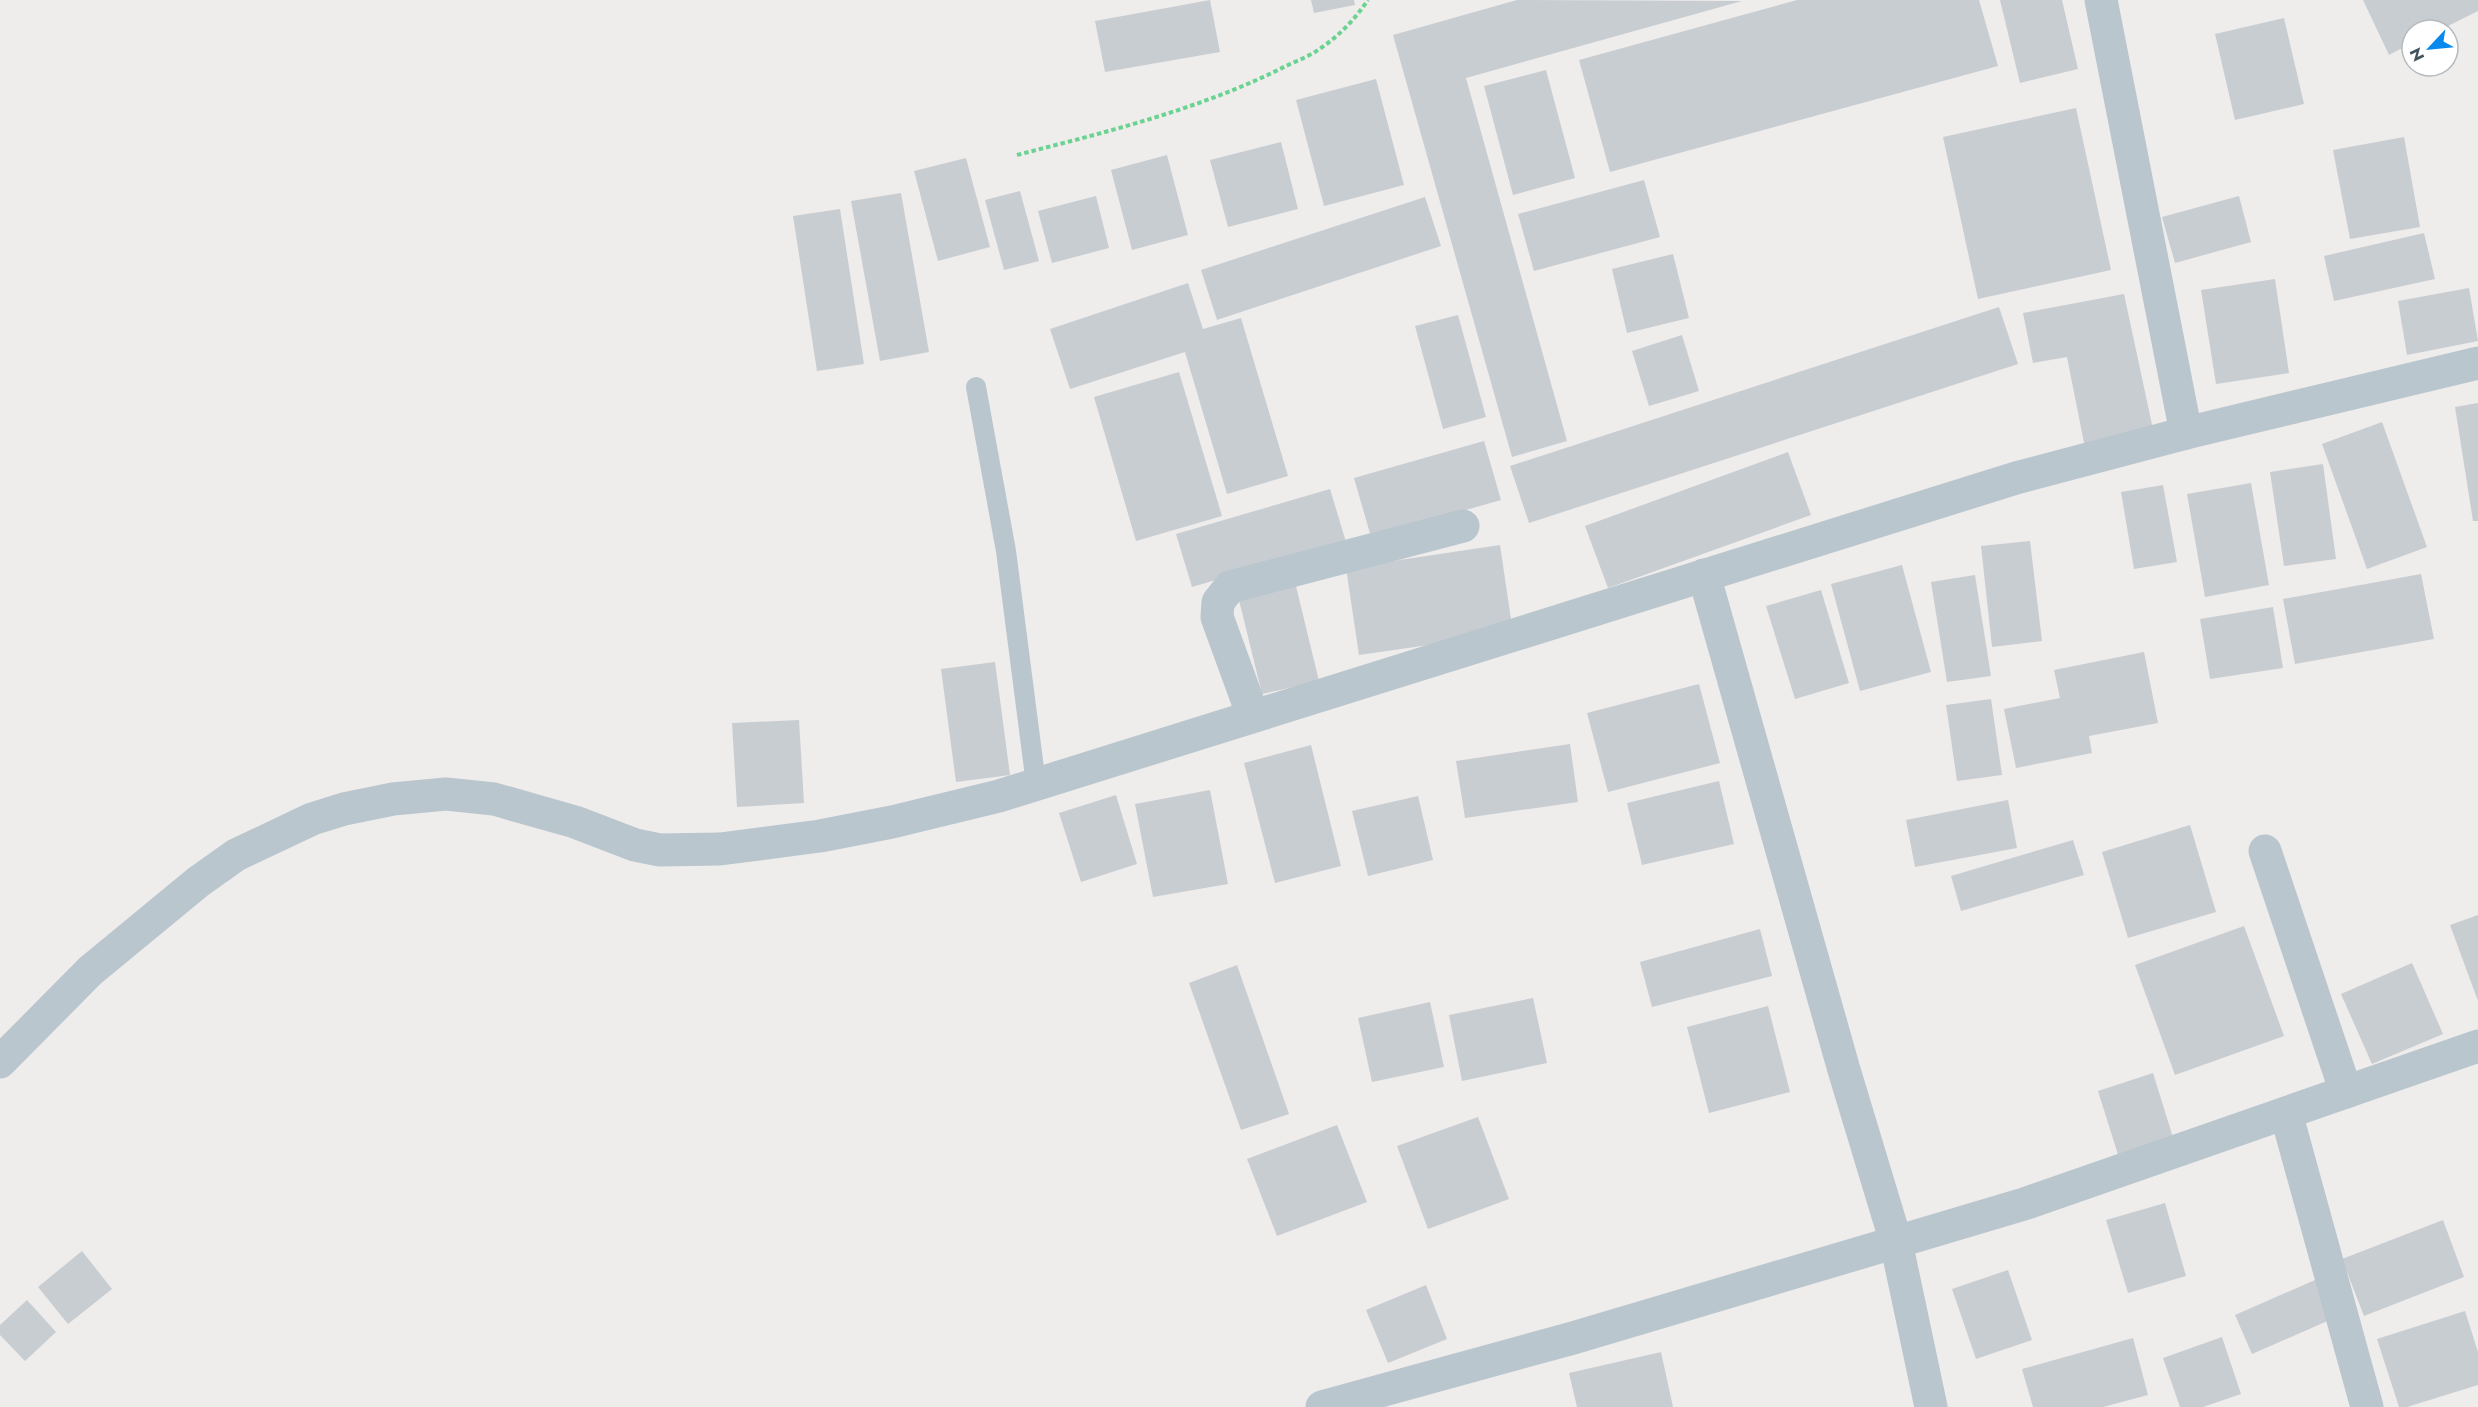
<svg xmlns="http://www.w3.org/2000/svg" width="2478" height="1407" viewBox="0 0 2478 1407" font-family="Jost,sans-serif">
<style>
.building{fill:#c8cdd2}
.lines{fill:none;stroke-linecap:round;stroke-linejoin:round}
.path{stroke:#6ad392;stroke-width:4;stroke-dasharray:4.5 3;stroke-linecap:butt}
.lane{stroke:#b9c6cd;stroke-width:20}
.street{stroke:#b9c6cd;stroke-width:33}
</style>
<rect width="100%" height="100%" fill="#efecec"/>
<!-- building -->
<g class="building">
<path d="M1210 0 1220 52 1105 72 1095 21Z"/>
<path d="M1311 0H1354L1355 5 1314 13Z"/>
<path d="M1517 0 1742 1 1466 78 1567 441 1512 457 1393 35Z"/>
<path d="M1797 0H1979L1998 66 1610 172 1579 60Z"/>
<path d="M2000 0H2062L2078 69 2020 83Z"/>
<path d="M2363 0H2478V11L2440 30H2412V43L2389 55Z"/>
<path d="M2284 18 2304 104 2235 120 2215 34Z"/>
<path d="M1546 70 1575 178 1513 195 1484 86Z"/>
<path d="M1376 79 1404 185 1324 206 1296 100Z"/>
<path d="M2076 108 2111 270 1978 299 1943 137Z"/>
<path d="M2404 137 2420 227 2350 239 2333 150Z"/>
<path d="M1281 142 1298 209 1228 227 1210 160Z"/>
<path d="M1167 155 1188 235 1132 250 1111 170Z"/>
<path d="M966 158 990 247 938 261 914 171Z"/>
<path d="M1644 180 1660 237 1534 271 1518 214Z"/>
<path d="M1020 191 1039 261 1004 270 985 200Z"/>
<path d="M901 193 929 352 880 361 851 201Z"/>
<path d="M1096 196 1109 248 1052 263 1038 211Z"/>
<path d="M2239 196 2251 242 2175 263 2162 217Z"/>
<path d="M1425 197 1441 246 1217 320 1201 270Z"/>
<path d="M840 209 864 364 817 371 793 216Z"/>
<path d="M2424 233 2435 279 2334 301 2324 256Z"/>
<path d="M1673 254 1689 318 1627 333 1612 269Z"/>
<path d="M2275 279 2289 373 2216 384 2201 290Z"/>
<path d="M1188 283 1203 329 1241 318 1288 476 1227 494 1185 352 1070 389 1050 329Z"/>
<path d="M2469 288 2478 341 2407 355 2398 301Z"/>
<path d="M2124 294 2154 434 2085 448 2067 357 2033 363 2023 313Z"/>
<path d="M1999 307 2018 364 1529 523 1510 466Z"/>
<path d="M1458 315 1486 417 1443 429 1415 326Z"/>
<path d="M1682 335 1699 391 1649 406 1632 351Z"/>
<path d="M1179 372 1222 516 1136 541 1094 397Z"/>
<path d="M2478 403V521H2473L2455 407Z"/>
<path d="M2382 422 2427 547 2367 569 2322 444Z"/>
<path d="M1484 441 1501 500 1371 537 1354 478Z"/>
<path d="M1788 452 1811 515 1608 588 1585 526Z"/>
<path d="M2323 464 2336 559 2284 566 2270 472Z"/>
<path d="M2251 483 2269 585 2205 597 2187 494Z"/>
<path d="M2163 485 2177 562 2134 569 2121 492Z"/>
<path d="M1330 489 1346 542 1192 587 1176 534Z"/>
<path d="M2030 541 2042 641 1992 647 1981 546Z"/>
<path d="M1500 545 1513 633 1359 655 1346 568Z"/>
<path d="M1902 565 1931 672 1860 691 1831 584Z"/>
<path d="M2421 574 2434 639 2295 664 2283 599Z"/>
<path d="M1975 575 1991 676 1947 682 1931 582Z"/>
<path d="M1295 582 1319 681 1262 694 1238 596Z"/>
<path d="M1821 590 1849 683 1795 699 1766 606Z"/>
<path d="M2273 607 2283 668 2210 679 2200 619Z"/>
<path d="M2144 652 2158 723 2089 736 2092 753 2016 768 2004 709 2060 698 2054 670Z"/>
<path d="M995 662 1010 775 956 782 941 669Z"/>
<path d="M1699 684 1720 763 1608 792 1587 713Z"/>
<path d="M1991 699 2002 775 1957 781 1946 705Z"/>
<path d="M799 720 804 803 737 807 732 723Z"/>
<path d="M1570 744 1578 802 1465 818 1456 761Z"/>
<path d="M1311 745 1341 866 1275 883 1244 763Z"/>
<path d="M1719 781 1734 844 1642 865 1627 803Z"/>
<path d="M1210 790 1228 884 1153 897 1135 804Z"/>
<path d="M1116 795 1137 864 1081 882 1059 813Z"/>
<path d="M1418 796 1433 860 1368 876 1352 811Z"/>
<path d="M2008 800 2017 848 1915 867 1906 820Z"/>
<path d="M2190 825 2216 912 2128 938 2102 852Z"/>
<path d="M2073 840 2084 875 1961 911 1951 876Z"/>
<path d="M2478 915V1001L2450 925Z"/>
<path d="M2244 926 2284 1036 2175 1075 2135 965Z"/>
<path d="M1760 929 1772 976 1652 1007 1640 962Z"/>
<path d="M2412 963 2443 1034 2372 1064 2341 994Z"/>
<path d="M1237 965 1289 1114 1241 1130 1189 983Z"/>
<path d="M1533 998 1547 1063 1462 1081 1449 1015Z"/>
<path d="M1430 1002 1444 1067 1372 1082 1358 1018Z"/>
<path d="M1768 1006 1790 1092 1709 1113 1687 1027Z"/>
<path d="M2153 1073 2175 1144 2120 1161 2098 1091Z"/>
<path d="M1478 1117 1509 1199 1428 1229 1397 1146Z"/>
<path d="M1337 1125 1367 1202 1277 1236 1247 1159Z"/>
<path d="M2165 1203 2186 1276 2128 1293 2106 1220Z"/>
<path d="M2443 1220 2464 1277 2364 1316 2342 1259Z"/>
<path d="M82 1251 112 1289 68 1324 38 1287Z"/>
<path d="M2008 1270 2032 1340 1976 1359 1952 1289Z"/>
<path d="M2315 1280 2332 1319 2252 1354 2235 1315Z"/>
<path d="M1426 1285 1447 1339 1388 1363 1366 1310Z"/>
<path d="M27 1300 56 1332 25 1361 0 1335V1325Z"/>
<path d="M2465 1311 2478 1352V1385L2407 1407H2399L2377 1339Z"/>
<path d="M2222 1337 2241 1394 2203 1407H2180L2163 1358Z"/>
<path d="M2133 1338 2148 1395 2103 1407H2033L2022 1369Z"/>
<path d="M1661 1352 1673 1407H1577L1569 1373Z"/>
</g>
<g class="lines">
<!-- path -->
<path class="path" d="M1017 155C1106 132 1197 110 1280 69 1293 62 1309 57 1321 48 1340 35 1355 19 1368 0"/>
<!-- lane -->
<path class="lane" d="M976 387 1006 551 1036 784"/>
<!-- street -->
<g class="street">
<path d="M2101 0 2186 433"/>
<path d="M1704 575 1844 1070 1896 1242 1931 1407"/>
<path d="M1253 716 1217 617 1218 602 1230 587 1463 526"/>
<path d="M2265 851 2346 1092"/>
<path d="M0 1062 90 971 198 882 236 855 312 819 344 809 393 799 446 794 494 799 575 822 635 845 660 850 720 849 820 836 892 822 999 796 2016 478 2186 433 2478 363"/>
<path d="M2286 1113 2367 1407"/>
<path d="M1322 1407 1573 1338 2024 1204 2478 1046"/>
</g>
</g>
<!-- north arrow -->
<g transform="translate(2430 48) rotate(244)"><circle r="28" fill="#ffffff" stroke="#b4babd" stroke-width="1.5"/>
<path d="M0-4.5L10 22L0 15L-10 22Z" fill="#0889ee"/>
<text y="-9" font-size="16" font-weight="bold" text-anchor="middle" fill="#43535b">N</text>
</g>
</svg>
